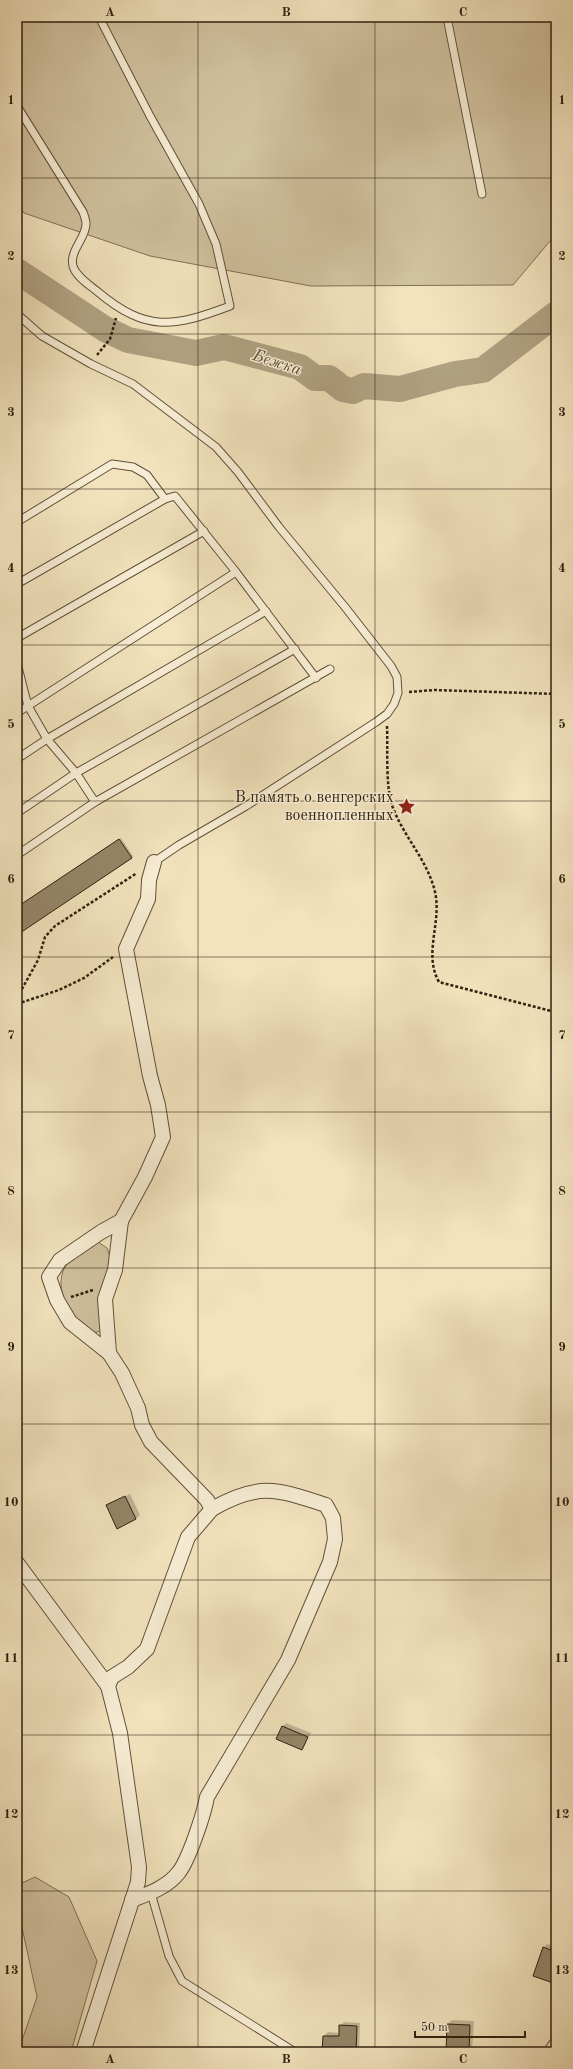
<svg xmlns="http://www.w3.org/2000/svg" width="573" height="2069" viewBox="0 0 573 2069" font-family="'Old Standard TT',serif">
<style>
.green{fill:#d1c29f;stroke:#807157}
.shadow{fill:#0003}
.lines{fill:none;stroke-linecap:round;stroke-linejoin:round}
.river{stroke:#b0a182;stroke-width:26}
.building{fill:#958569;stroke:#30200f}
.lane-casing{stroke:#60513a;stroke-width:9}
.street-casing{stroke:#60513a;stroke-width:16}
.path{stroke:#30200f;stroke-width:2.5;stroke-dasharray:3 2;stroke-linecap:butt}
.lane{stroke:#f7edd4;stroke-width:7}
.street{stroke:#f7edd4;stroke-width:14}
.grid{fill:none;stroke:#30200f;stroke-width:1;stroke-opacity:0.55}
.labels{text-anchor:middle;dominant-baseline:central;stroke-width:3;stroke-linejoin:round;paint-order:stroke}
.poi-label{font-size:16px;fill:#30200f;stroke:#f7edd4;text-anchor:end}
.water-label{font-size:17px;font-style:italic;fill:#5d4d37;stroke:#f7edd4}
.neatline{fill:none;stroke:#30200f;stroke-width:1.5}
.grid-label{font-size:13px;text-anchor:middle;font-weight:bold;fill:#30200f}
</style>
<rect width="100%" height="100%" fill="#f2e3bd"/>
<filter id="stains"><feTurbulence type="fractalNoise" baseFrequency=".005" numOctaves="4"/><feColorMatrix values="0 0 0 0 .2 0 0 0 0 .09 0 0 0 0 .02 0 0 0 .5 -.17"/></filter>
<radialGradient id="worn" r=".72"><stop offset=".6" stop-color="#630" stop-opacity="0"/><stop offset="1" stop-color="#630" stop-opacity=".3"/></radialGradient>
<!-- green -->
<g class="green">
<path d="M17 17H556V234L513 285 311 286 150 256 24 213 17 203Z"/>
<path d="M95 1240 107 1248 111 1259 104 1330 90 1334C73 1319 52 1290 65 1267 71 1257 86 1248 95 1240Z"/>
<path d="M35 1877 69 1897 97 1961 71 2052H18L37 1997 17 1904V1891L20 1884Z"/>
</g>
<!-- shadow -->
<g class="shadow">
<path d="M121 838 133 856 132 858 17 934V907Z"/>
<path d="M130 1494 140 1515 136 1519 117 1527 107 1505 110 1502V1504Z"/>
<path d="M286 1723 311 1733 302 1748 282 1727Z"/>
<path d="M547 1944 556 1947V1983L544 1948Z"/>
<path d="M452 2020 474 2021 472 2052H447L448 2024Z"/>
<path d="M344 2022 360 2023 359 2051 323 2052 324 2036 328 2032 340 2033V2026Z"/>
</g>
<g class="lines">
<!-- river -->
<path class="river" d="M17 271 105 329 128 340 196 353 224 347 300 367 315 378H329L343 389 353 391 364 386 400 389 455 374 483 370 556 314"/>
</g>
<!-- building -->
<g class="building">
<path d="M119 839 132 858 17 935V907Z"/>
<path d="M125 1496 136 1519 117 1529 106 1505Z"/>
<path d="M282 1726 308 1737 302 1750 276 1739Z"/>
<path d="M543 1947 556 1952V1984L533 1976Z"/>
<path d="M447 2024 470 2025 469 2052H446Z"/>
<path d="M339 2025 357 2026 356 2052H322L323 2036H339Z"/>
</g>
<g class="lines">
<defs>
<g id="lane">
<path d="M447 17 482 194"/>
<path d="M17 106 83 212C84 215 86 220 86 224 86 238 69 251 73 266 76 277 91 286 98 292 147 333 174 327 230 306L216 244 199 204 150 116 99 17"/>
<path d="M17 314 42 336 91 364 133 384 216 447 238 472 279 527 345 607 391 666 397 677 398 693 394 704 387 714 376 722 246 806 179 845 154 862"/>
<path d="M17 522 112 464 133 467 147 475 165 499"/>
<path d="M17 584 165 499 175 496 236 572 316 678"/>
<path d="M17 638 204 531"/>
<path d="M17 663 28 706 47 739 76 773 95 802"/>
<path d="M17 713 236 572"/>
<path d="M17 759 47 739 266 611"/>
<path d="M17 813 76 773 295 649"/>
<path d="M17 855 95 802 330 669"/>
<path d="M151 1893 169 1956 182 1981 295 2052"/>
</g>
<g id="street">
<path d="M109 1353 105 1299 115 1270 121 1221"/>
<path d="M17 1563 108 1686"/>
<path d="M132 1900C148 1894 168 1887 179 1872 189 1859 204 1814 207 1797L288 1660 330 1562 335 1539 333 1518 326 1505C277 1489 259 1482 212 1509"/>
<path d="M83 2052 138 1882 139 1867 120 1733 108 1686 112 1677 128 1667 147 1649 188 1537 212 1509 207 1500 151 1442 142 1425 138 1408 122 1373 109 1353 70 1322 57 1300 49 1277 60 1260 101 1232 121 1221 145 1177 163 1137 158 1105 150 1076 126 949 148 899 149 880 154 862"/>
<path d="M551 2052 556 2045"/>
</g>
</defs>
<!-- lane casing -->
<use href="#lane" class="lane-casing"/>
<!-- street casing -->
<use href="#street" class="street-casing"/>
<!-- path -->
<g class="path">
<path d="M97 355 110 339 116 318"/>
<path d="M409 692 435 690 556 694"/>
<path d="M387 726C388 748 385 788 393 808 404 837 428 861 435 892 442 922 423 954 439 982L551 1011"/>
<path d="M17 998 38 960 45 937 55 926 137 873"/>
<path d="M17 1004 59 990 84 978 113 957"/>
<path d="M71 1297 93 1290"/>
</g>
<!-- lane -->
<use href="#lane" class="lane"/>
<!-- street -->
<use href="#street" class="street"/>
</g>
<!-- grid -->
<path class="grid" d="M198 17V2052M375 17V2052M17 178H556M17 334H556M17 489H556M17 645H556M17 801H556M17 957H556M17 1112H556M17 1268H556M17 1424H556M17 1580H556M17 1735H556M17 1891H556"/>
<!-- icons -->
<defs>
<symbol id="sight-bare" viewBox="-9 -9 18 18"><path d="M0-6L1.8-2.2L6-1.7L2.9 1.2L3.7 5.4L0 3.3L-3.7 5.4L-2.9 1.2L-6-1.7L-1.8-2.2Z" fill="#8f2418" stroke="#f7edd4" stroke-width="2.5" paint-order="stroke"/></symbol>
</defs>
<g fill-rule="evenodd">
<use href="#sight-bare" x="394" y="794" width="25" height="25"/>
</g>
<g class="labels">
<!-- poi labels -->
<g class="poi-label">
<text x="394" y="798">В память о венгерских<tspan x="394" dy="18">военнопленных</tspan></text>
</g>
<!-- water labels -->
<g class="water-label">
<text transform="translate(277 363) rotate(18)">Бежка</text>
</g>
</g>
<!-- margin -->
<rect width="573" height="2069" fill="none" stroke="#f2e3bd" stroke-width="44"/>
<!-- scale -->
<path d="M415 2031v6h110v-6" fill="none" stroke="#30200f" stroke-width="2"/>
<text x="421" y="2031" font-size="12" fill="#30200f" stroke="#f7edd4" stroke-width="3" paint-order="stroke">50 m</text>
<rect x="22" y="22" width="529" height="2025" class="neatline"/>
<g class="grid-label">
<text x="110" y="16">A</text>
<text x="286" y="16">B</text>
<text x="463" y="16">C</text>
<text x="11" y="104">1</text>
<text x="562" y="104">1</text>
<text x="11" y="260">2</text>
<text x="562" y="260">2</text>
<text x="11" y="416">3</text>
<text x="562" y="416">3</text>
<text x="11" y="572">4</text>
<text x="562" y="572">4</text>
<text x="11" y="728">5</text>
<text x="562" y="728">5</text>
<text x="11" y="883">6</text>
<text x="562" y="883">6</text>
<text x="11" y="1039">7</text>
<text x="562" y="1039">7</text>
<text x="11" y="1195">8</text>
<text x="562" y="1195">8</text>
<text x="11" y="1351">9</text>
<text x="562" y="1351">9</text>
<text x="11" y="1506">10</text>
<text x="562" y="1506">10</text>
<text x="11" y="1662">11</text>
<text x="562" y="1662">11</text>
<text x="11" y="1818">12</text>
<text x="562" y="1818">12</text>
<text x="11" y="1974">13</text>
<text x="562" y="1974">13</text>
<text x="110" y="2063">A</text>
<text x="286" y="2063">B</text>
<text x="463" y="2063">C</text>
</g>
<rect width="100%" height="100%" filter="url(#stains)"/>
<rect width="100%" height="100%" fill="url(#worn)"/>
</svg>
